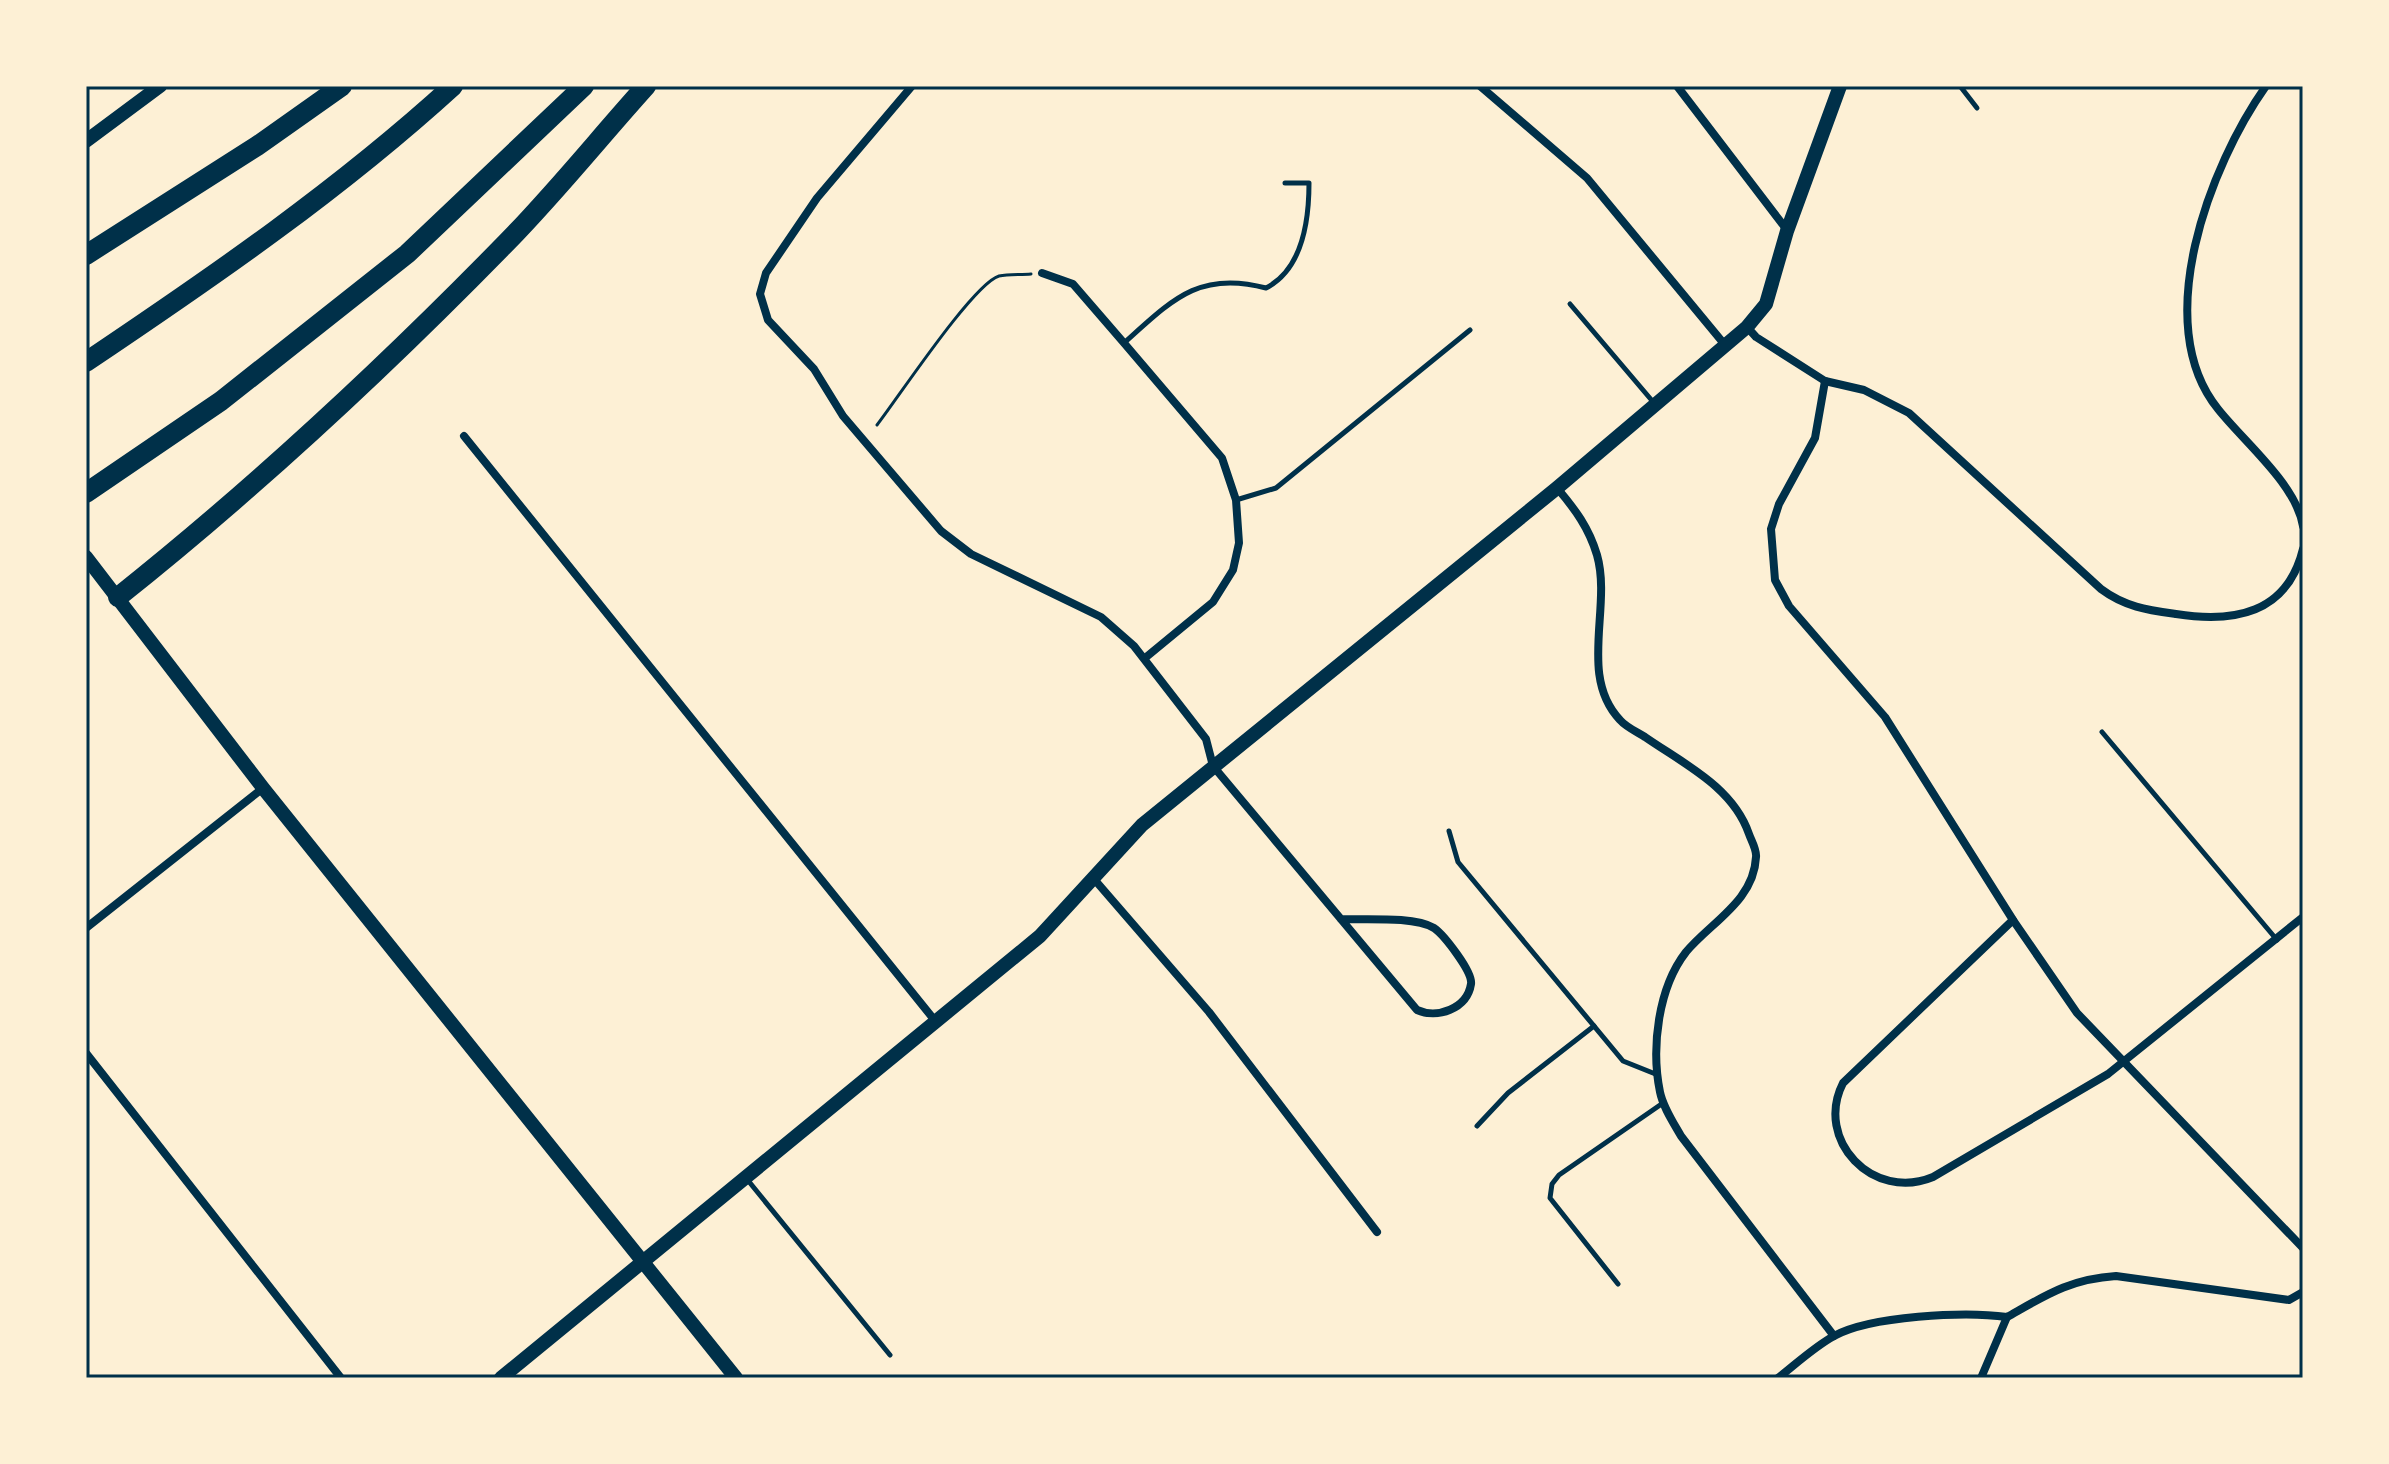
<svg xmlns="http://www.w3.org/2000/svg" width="2389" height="1464" viewBox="0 0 2389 1464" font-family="'IBM Plex Sans',sans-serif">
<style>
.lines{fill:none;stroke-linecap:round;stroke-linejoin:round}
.path{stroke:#003049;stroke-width:3}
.service{stroke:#003049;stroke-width:5}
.minor{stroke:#003049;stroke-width:8}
.tertiary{stroke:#003049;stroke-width:14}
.secondary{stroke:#003049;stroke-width:14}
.motorway{stroke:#003049;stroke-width:20}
.neatline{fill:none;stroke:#003049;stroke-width:3}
</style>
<rect width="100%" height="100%" fill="#fdf0d5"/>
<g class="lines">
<!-- path -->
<path class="path" d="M877 425C898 398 973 284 999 276 1009 274 1021 275 1031 274"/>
<!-- service -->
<g class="service">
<path d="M1960 86 1977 108"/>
<path d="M1570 304 1654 403"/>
<path d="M1124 343C1172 300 1199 270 1266 288 1303 269 1309 220 1309 183H1285"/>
<path d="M1236 500 1276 488 1470 330"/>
<path d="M2102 732 2277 940"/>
<path d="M1449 831 1458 862 1623 1061 1658 1075"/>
<path d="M1477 1126 1508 1093 1594 1026"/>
<path d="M746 1178 890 1355"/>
<path d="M1618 1284 1550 1198 1552 1184 1559 1175 1663 1103"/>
</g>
<!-- minor -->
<g class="minor">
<path d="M912 86 817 198 766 273 760 294 768 320 814 369 843 416 941 531 971 554 1101 617 1134 646 1206 739 1213 766 1417 1010C1437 1019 1467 1009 1471 984 1473 972 1444 935 1434 928 1414 916 1364 920 1341 919"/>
<path d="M1480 86 1587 178 1725 345"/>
<path d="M1677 86 1787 230"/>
<path d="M2266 86C2210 165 2149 324 2218 409 2244 442 2296 484 2303 526"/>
<path d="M1042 273 1073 284 1124 343 1222 458 1236 500 1239 543 1233 570 1213 602 1145 658"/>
<path d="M1747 327 1756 337 1825 381 1864 390 1909 413 2101 589C2125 607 2148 610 2176 614 2234 623 2287 614 2303 549"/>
<path d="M1825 381 1815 438 1779 504 1771 529 1775 580 1789 606 1885 717 2013 920 2077 1013 2303 1248"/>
<path d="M464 436 936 1022"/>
<path d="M1557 488C1575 509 1589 528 1597 555 1612 607 1578 676 1620 720 1626 727 1637 732 1645 737 1684 764 1733 787 1749 834 1751 840 1757 850 1756 857 1754 901 1711 922 1686 952 1658 988 1651 1048 1660 1092 1663 1107 1673 1122 1681 1136L1834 1336"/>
<path d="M1094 879 1209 1012 1377 1232"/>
<path d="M2013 920 1843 1083C1814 1140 1873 1202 1933 1177L2108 1074 2303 917"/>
<path d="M86 928 263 788"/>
<path d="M86 1053 341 1378"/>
<path d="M1778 1378C1796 1364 1814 1347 1834 1336 1870 1316 1965 1311 2007 1317 2046 1295 2070 1279 2116 1276L2289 1300 2303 1292"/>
<path d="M1981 1378 2007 1317"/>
</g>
<!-- tertiary -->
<g class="tertiary">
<path d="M86 141 160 86"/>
<path d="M501 1378 1040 936 1142 825 1557 488 1747 327 1766 304 1787 231 1840 86"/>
</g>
<!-- secondary -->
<path class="secondary" d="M86 557 263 788 736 1378"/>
<!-- motorway -->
<g class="motorway">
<path d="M86 255 257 146 342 86"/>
<path d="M86 362C214 276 339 190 453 86"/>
<path d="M86 493 221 401 407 254 584 86"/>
<path d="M118 597C255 488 386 366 508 241 556 192 600 137 646 86"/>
</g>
</g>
<!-- border -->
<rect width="2389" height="1464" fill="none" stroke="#fdf0d5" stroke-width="176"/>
<rect x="88" y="88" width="2213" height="1288" class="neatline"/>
</svg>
